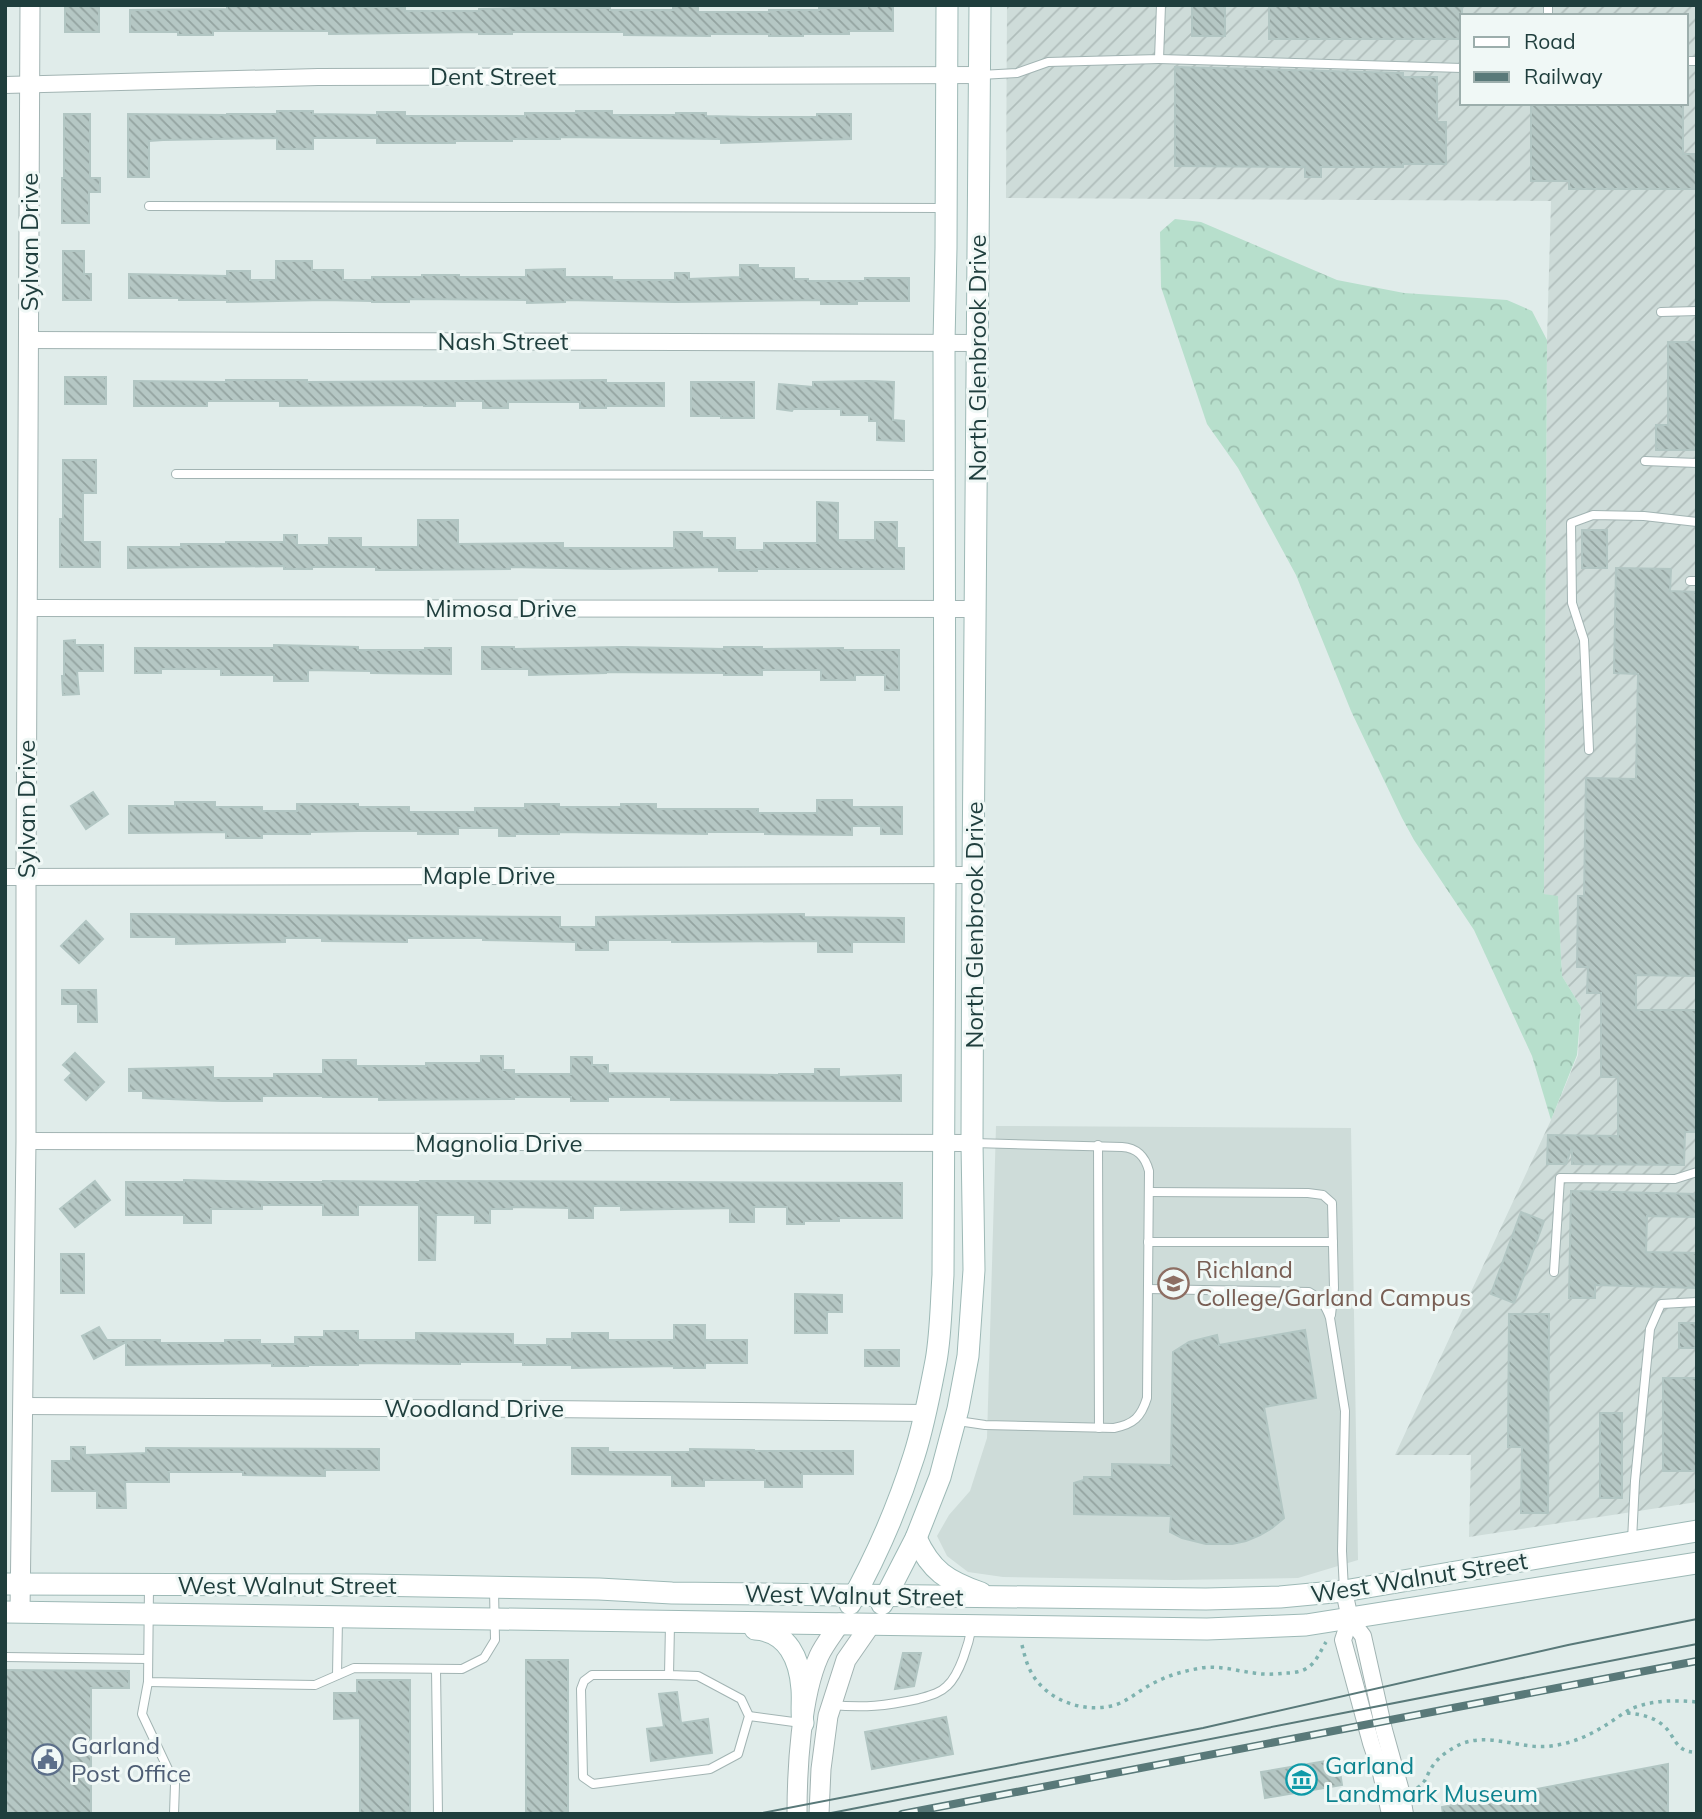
<svg xmlns="http://www.w3.org/2000/svg" width="1702" height="1819" viewBox="0 0 1702 1819" font-family="Mulish,sans-serif">
<style>
.built{fill:#cedcd9}
.industrial{fill:url(#industrial-furrows);fill-rule:evenodd}
.forest{fill:url(#forest-crowns)}
.building{fill:url(#building-back-hatch);stroke:#b2c6c3;stroke-width:2}
.lines{fill:none;stroke-linecap:round;stroke-linejoin:round}
.service-casing{stroke:#a2b4b3;stroke-width:10}
.minor-casing{stroke:#a2b4b3;stroke-width:18}
.tertiary-casing{stroke:#a2b4b3;stroke-width:21}
.secondary-casing{stroke:#9db9b6;stroke-width:23}
.path{stroke:#7eb2af;stroke-width:3.5;stroke-dasharray:3.5 5;stroke-linecap:butt}
.service{stroke:#fff;stroke-width:8}
.minor{stroke:#fff;stroke-width:16}
.tertiary{stroke:#fff;stroke-width:19}
.secondary{stroke:#fff;stroke-width:21}
.tram{stroke:#597979;stroke-width:2}
.rail-casing{stroke:#597979;stroke-width:8}
.rail{stroke:#f0f8f6;stroke-width:5;stroke-dasharray:16;stroke-linecap:butt}
.labels{text-anchor:middle;dominant-baseline:central;stroke-width:6;stroke-linejoin:round;paint-order:stroke}
.street-label{font-size:24px;fill:#1f3e3d;stroke:#f0f8f6}
.education-label{font-size:24px;fill:#785e54;stroke:#f0f8f6;text-anchor:start}
.service-label{font-size:24px;fill:#4e5e75;stroke:#f0f8f6;text-anchor:start}
.culture-label{font-size:24px;fill:#0d838f;stroke:#f0f8f6;text-anchor:start}
</style>
<defs>
<pattern id="industrial-furrows" width="10" height="10" patternUnits="userSpaceOnUse" patternTransform="scale(1.75)"><rect width="10" height="10" fill="#cedcd9"/><path d="M-1 1l2-2M0 10L10 0M9 11l2-2" fill="none" stroke="#b0bebb"/></pattern>
<pattern id="forest-crowns" width="20" height="18" patternUnits="userSpaceOnUse" patternTransform="scale(1.75)"><rect width="20" height="18" fill="#b7dfcc"/><path d="M2 6a3 3 0 1 1 6 0M12 15a3 3 0 1 1 6 0" fill="none" stroke="#9dc0b0"/></pattern>
<pattern id="building-back-hatch" width="6" height="6" patternUnits="userSpaceOnUse" patternTransform="scale(1.75)"><rect width="6" height="6" fill="#b5c7c4"/><path d="M-1 5l2 2M0 0l6 6M5-1l2 2" fill="none" stroke="#93a3a0"/></pattern>
</defs>
<rect width="100%" height="100%" fill="#e0ecea"/>
<!-- built -->
<path class="built" d="M996 1126 1351 1128 1358 1560 1298 1578 1173 1580 1003 1577 968 1572 947 1556 937 1536 949 1515 970 1491 987 1438Z"/>
<!-- industrial -->
<path class="industrial" d="M1007 5H1697V1502L1469 1537 1471 1455H1395L1551 1120 1578 1055 1581 1007 1562 976 1558 897 1544 894 1547 340 1551 201 1006 198ZM1462 16H1686V103H1462Z"/>
<!-- forest -->
<path class="forest" d="M1175 219 1201 222 1337 280 1404 293 1507 300 1532 311 1547 340 1544 894 1558 896 1562 976 1581 1007 1577 1055 1551 1120 1532 1056 1474 930 1414 840 1402 818 1351 711 1296 575 1238 468 1207 424 1161 287 1160 232Z"/>
<!-- building -->
<g class="building">
<path d="M65 5 99 7V32H65Z"/>
<path d="M227 5H358V7H405V11H479V9L559 7V8H610V10H673V5H698V12H769V10H819V8H867V5H893V31H849V34H803V36H769V34H710V36L624 35V32H512V34H479V32L329 34V31H213V35H178V32H130V10L227 9Z"/>
<rect x="1192" y="5" width="33" height="31"/>
<rect x="1269" y="5" width="193" height="34"/>
<path d="M1175 67 1403 73V77H1437V122H1446V164H1403V167H1321V177H1305V167L1175 166Z"/>
<path d="M1531 103H1683V154H1697V189H1569V181H1531Z"/>
<path d="M277 111H313V114L377 115V112H405V116H525V113H576V111H612V115H676V113H706V116L753 117H817V114H851V139L721 143V139L560 137V139H512V141H455V143H377V138H313V149H277V138L163 140 149 141V177H128V114L227 115V114H277Z"/>
<path d="M64 114H90V178H100V192H89V223H62V178H64Z"/>
<path d="M63 251H84V274H91V300H63Z"/>
<path d="M276 261H312V270H343V280H372V277H422V275H459V277H526V270L565 269V277H612V280H675V273H689V279L740 277V265H758V268H794V279H808V281H865V278H909V301H857V304H821V300L675 302 565 300V302L527 303V300L409 299V302H372V301L324 300 227 302V300H179V298H129V274L227 276V271H250V280H276Z"/>
<path d="M1668 342H1697V450H1656V425H1668Z"/>
<rect x="65" y="377" width="41" height="27"/>
<path d="M226 380H307V382L606 380V383H664V406H606V408H580V402H508V408H483V401H455V406H424V405L280 406V401H207V406H134V381L226 382Z"/>
<path d="M869 381 894 382 893 420 904 421V441L877 440V421H869V415H841V409H793L792 411 777 409 779 384 813 387V382Z"/>
<path d="M691 382H754V418H721V416H691Z"/>
<path d="M63 460H96V493H83V542H100V567H60V519H63Z"/>
<path d="M817 502 838 503V540H875V522H897V548H904V569H757V571H719V567L612 569 510 567V569L404 570H376V567H312V569H284V566L128 568V547H181V544H226V542H284V535H297V545H329V538H361V547H418V520H458V544L563 543V548H674V532H702V538H735V550H764V543H817Z"/>
<rect x="1582" y="530" width="25" height="38"/>
<path d="M1616 568 1671 569 1670 591 1697 592V976L1636 975V1010H1697L1696 1132H1685L1684 1165 1572 1164V1147L1566 1164H1547L1548 1135 1618 1136V1077H1601V993H1587L1588 967H1577L1578 896H1584L1586 778 1636 779 1638 674 1614 673Z"/>
<path d="M75 640V645H103V671H77L79 694 63 695 62 676H64V641Z"/>
<path d="M274 645 358 647V650H425V648H451V674L371 673V671L308 670V681H274V675H221V669H161V673H135V648H274Z"/>
<path d="M482 647H514V649L622 647 724 649V647H762V649L843 648V650H899V690H885V675H855V680H821V670H762V675H724V673L606 672V673L529 675V669H482Z"/>
<path d="M93 792 108 814 86 829 71 806Z"/>
<path d="M817 800H852V807H902V834H881V826H852V835L765 834V832H707V834L559 832V834H515V836H499V828H458V834H418V831H358L310 832V834H262V838H226V832L129 833V806H175V802H215V807H262V811H297V804H358V807H409V812H475V808H525V804H559V807H621V804H656V809H758V813H817Z"/>
<path d="M131 914 560 917V927H596V917L804 914V917L904 918V942H852V952H818V941L672 942V940H608V950H576V942L483 940V938H407V942L322 941V938H285V942L176 944V937H131Z"/>
<path d="M86 921 103 939 79 963 61 946Z"/>
<path d="M62 990H96L97 1022H78V1004H62Z"/>
<path d="M75 1053 104 1082 86 1100 65 1080 72 1073 63 1065Z"/>
<path d="M481 1056H503V1070H514V1074H571V1057H592V1065H608V1073L779 1075V1074H815V1069H839V1077L901 1075V1101L671 1100V1097H608V1101H571V1097H514V1099L379 1100V1097H323V1096H262V1101H223L143 1098V1091H129V1069L213 1067V1078H274V1074H323V1060H356V1066H426V1063H481Z"/>
<path d="M184 1180 262 1182H323V1181L420 1182V1181L902 1183V1218H839V1221H804V1224H787V1207H754V1222H730V1208L621 1210V1206H593V1218H569V1208L512 1207V1209H490V1223H475V1215H436L435 1260H419V1205H358V1215H323V1205H262V1209H211V1223H184V1215H126V1182H184Z"/>
<path d="M95 1181 110 1200 75 1227 60 1209Z"/>
<path d="M1571 1191 1697 1194V1217L1647 1216 1646 1252 1697 1253V1288L1595 1285V1298H1569Z"/>
<path d="M1521 1212 1544 1221 1514 1303 1491 1294Z"/>
<rect x="61" y="1254" width="23" height="39"/>
<path d="M795 1294 842 1295V1312H827V1333H795Z"/>
<path d="M1509 1314H1549L1548 1513H1521L1522 1447H1508Z"/>
<rect x="1679" y="1323" width="18" height="25"/>
<path d="M674 1325H705V1340H747V1363H705V1368H674V1366L572 1368V1365H523V1362H460V1364L358 1363V1365H308V1366H272V1363L126 1365V1342L94 1359 82 1336 99 1327 107 1340H160V1343H225V1340H260V1344H295V1337H324V1331H358V1340H416V1333L513 1334V1345H547V1339H572V1333H608V1340H674Z"/>
<path d="M1305 1330 1316 1398 1264 1407 1284 1518 1272 1528 1260 1535 1246 1541 1232 1544H1206L1182 1538 1170 1532 1171 1516 1074 1514V1483L1084 1480V1477H1112V1464L1171 1465 1173 1352 1189 1342 1217 1335 1219 1345Z"/>
<rect x="865" y="1350" width="34" height="16"/>
<rect x="1663" y="1378" width="34" height="93"/>
<rect x="1600" y="1413" width="22" height="85"/>
<path d="M71 1447H85V1455L146 1453V1448L379 1449V1470H325V1476L243 1475V1472H169V1482H125L126 1508H97V1491H52V1461H71Z"/>
<path d="M572 1448H608V1452H690V1449L754 1450V1451H853V1474H802V1487H765V1480H704V1486H672V1475L572 1474Z"/>
<path d="M903 1653H921L914 1686 895 1689Z"/>
<rect x="526" y="1660" width="42" height="154"/>
<path d="M5 1670 129 1671V1688H91V1814H5Z"/>
<path d="M357 1680H410V1814H360V1718L334 1719V1693H357Z"/>
<path d="M677 1692 681 1723 708 1719 712 1753 651 1761 647 1729 664 1727 659 1694Z"/>
<path d="M946 1717 953 1754 872 1769 865 1732Z"/>
<path d="M1338 1759 1342 1785 1265 1798 1261 1772Z"/>
<path d="M1668 1764V1814H1443L1442 1807Z"/>
</g>
<g class="lines">
<defs>
<g id="service">
<path d="M1548 16V5"/>
<path d="M1159 59 1462 68"/>
<path d="M1686 61H1697"/>
<path d="M980 75 1017 73 1048 62 1159 59 1161 5"/>
<path d="M149 206 943 208"/>
<path d="M1661 312 1697 311"/>
<path d="M1645 461 1697 463"/>
<path d="M176 474 943 475"/>
<path d="M1690 581H1697"/>
<path d="M1589 750 1584 640 1572 603 1571 523 1593 515 1644 516 1697 522"/>
<path d="M1098 1145 1099 1428"/>
<path d="M1149 1192 1308 1193 1323 1195 1332 1203 1334 1288 1331 1315"/>
<path d="M1148 1242H1333"/>
<path d="M1554 1272 1560 1178 1675 1179 1697 1172"/>
<path d="M1148 1289 1309 1292C1321 1299 1326 1306 1330 1318L1345 1411 1342 1551 1344 1590"/>
<path d="M958 1421 985 1425 1114 1428C1134 1424 1141 1417 1147 1398L1149 1171C1145 1156 1137 1148 1122 1147L973 1143"/>
<path d="M1632 1540 1635 1481 1650 1329 1661 1304 1697 1302"/>
<path d="M149 1587 148 1682 315 1685 354 1668 462 1669 484 1658 495 1640 494 1589"/>
<path d="M5 1657 148 1659"/>
<path d="M436 1669 438 1814"/>
<path d="M337 1675 338 1619"/>
<path d="M669 1675 698 1676 741 1699 749 1716 738 1754 710 1769 593 1784 583 1777 581 1689 584 1681 592 1675H669L670 1624"/>
<path d="M148 1682 142 1714 175 1784 174 1814"/>
<path d="M831 1705C865 1708 885 1706 918 1699 928 1696 939 1694 947 1686 960 1674 969 1643 972 1626"/>
<path d="M749 1716 801 1723"/>
</g>
<g id="minor">
<path d="M5 85 318 77 980 75"/>
<path d="M28 340 977 343"/>
<path d="M27 608 976 609"/>
<path d="M5 877 973 875"/>
<path d="M26 1141 972 1143"/>
<path d="M24 1406 546 1409 925 1413"/>
<path d="M1344 1591 1350 1619 1363 1636 1384 1730 1401 1791 1405 1814"/>
<path d="M1350 1619 1343 1640 1371 1743 1381 1773 1390 1814"/>
</g>
<g id="tertiary">
<path d="M20 1612 26 1141V877L30 5"/>
<path d="M797 1814C797 1769 801 1696 819 1656 824 1645 833 1634 840 1623"/>
<path d="M819 1814 821 1769 828 1716 846 1660 871 1624"/>
</g>
<g id="secondary">
<path d="M916 1538C931 1571 947 1581 981 1593"/>
<path d="M5 1584 366 1585 599 1589 672 1593 1206 1599 1280 1597 1344 1591 1697 1531"/>
<path d="M850 1604C876 1557 898 1507 914 1456 924 1425 930 1392 936 1361 941 1333 941 1304 943 1275L945 875 944 343 946 248 947 5"/>
<path d="M882 1604 916 1538 940 1477 958 1409 968 1356 974 1270 972 1143 973 875 980 5"/>
<path d="M5 1612 1207 1629 1306 1625 1697 1563"/>
<path d="M755 1629C788 1631 800 1660 802 1689 803 1701 801 1712 803 1723"/>
</g>
</defs>
<!-- service casing -->
<use href="#service" class="service-casing"/>
<!-- minor casing -->
<use href="#minor" class="minor-casing"/>
<!-- tertiary casing -->
<use href="#tertiary" class="tertiary-casing"/>
<!-- secondary casing -->
<use href="#secondary" class="secondary-casing"/>
<!-- path -->
<g class="path">
<path d="M1022 1645C1024 1653 1026 1662 1030 1670 1045 1701 1086 1715 1118 1704 1130 1699 1139 1691 1150 1685 1166 1676 1183 1671 1201 1668 1219 1665 1237 1671 1254 1673 1265 1675 1276 1674 1286 1673 1293 1673 1301 1672 1307 1668 1316 1663 1321 1650 1326 1642"/>
<path d="M1627 1713C1641 1714 1654 1717 1664 1726 1675 1736 1675 1750 1692 1752"/>
<path d="M1417 1788C1426 1783 1426 1776 1432 1767 1438 1757 1450 1749 1461 1744 1490 1732 1521 1750 1551 1746 1569 1744 1586 1737 1601 1728 1612 1722 1622 1713 1633 1708 1654 1700 1675 1700 1697 1702"/>
</g>
<!-- service -->
<use href="#service" class="service"/>
<!-- minor -->
<use href="#minor" class="minor"/>
<!-- tertiary -->
<use href="#tertiary" class="tertiary"/>
<!-- secondary -->
<use href="#secondary" class="secondary"/>
<!-- tram -->
<g class="tram">
<path d="M757 1814 1203 1728 1568 1645 1697 1619"/>
<path d="M826 1814 1697 1644"/>
</g>
<defs>
<path id="rail" d="M902 1814 1697 1661"/>
</defs>
<!-- rail casing -->
<use href="#rail" class="rail-casing"/>
<!-- rail -->
<use href="#rail" class="rail"/>
</g>
<!-- icons -->
<defs>
<symbol id="university-ring" viewBox="-11 -11 22 22"><circle r="9.5" fill="#f0f8f6" stroke="#8d6e63" stroke-width="1.5"/><path d="M0-5L7-2L0 1L-7-2ZM-4 1L0 2.5L4 1V4Q0 6-4 4Z" fill="#8d6e63"/></symbol>
<symbol id="civic-ring" viewBox="-11 -11 22 22"><circle r="9.5" fill="#f0f8f6" stroke="#5c6f8a" stroke-width="1.5"/><path d="M-.6-6.5H3V-4.5H.6V-3L4-1V1h2V6H-6V1h2V-1L-.6-3ZM-1.2 2.5V6h2.4V2.5Z" fill="#5c6f8a"/></symbol>
<symbol id="museum-ring" viewBox="-11 -11 22 22"><circle r="9.5" fill="#f0f8f6" stroke="#0f9aa8" stroke-width="1.5"/><path d="M0-6L6-3V-2H-6V-3ZM-5-1h2V3h-2ZM-1-1h2V3h-2ZM3-1h2V3H3ZM-6 4H6V6H-6Z" fill="#0f9aa8"/></symbol>
</defs>
<g fill-rule="evenodd">
<use href="#university-ring" x="1156" y="1266" width="35" height="35"/>
<use href="#civic-ring" x="30" y="1742" width="35" height="35"/>
<use href="#museum-ring" x="1284" y="1762" width="35" height="35"/>
</g>
<g class="labels">
<!-- street labels -->
<g class="street-label">
<text x="493" y="76">Dent Street</text>
<text transform="translate(29 242) rotate(-90)">Sylvan Drive</text>
<text x="503" y="341">Nash Street</text>
<text transform="translate(977 358) rotate(-90)">North Glenbrook Drive</text>
<text x="501" y="608">Mimosa Drive</text>
<text transform="translate(26 809) rotate(-90)">Sylvan Drive</text>
<text x="489" y="875">Maple Drive</text>
<text transform="translate(974 925) rotate(-90)">North Glenbrook Drive</text>
<text x="499" y="1143">Magnolia Drive</text>
<text x="474" y="1408">Woodland Drive</text>
<text transform="translate(1419 1577) rotate(-9)">West Walnut Street</text>
<text x="287" y="1585">West Walnut Street</text>
<text transform="translate(854 1595) rotate(1)">West Walnut Street</text>
</g>
<!-- education labels -->
<g class="education-label">
<text x="1196" y="1269">Richland<tspan x="1196" dy="28">College/Garland Campus</tspan></text>
</g>
<!-- service labels -->
<g class="service-label">
<text x="71" y="1745">Garland<tspan x="71" dy="28">Post Office</tspan></text>
</g>
<!-- culture labels -->
<g class="culture-label">
<text x="1325" y="1765">Garland<tspan x="1325" dy="28">Landmark Museum</tspan></text>
</g>
</g>
<!-- border -->
<rect width="1702" height="1819" fill="none" stroke="#1f3e3d" stroke-width="14"/>
<!-- legend -->
<rect x="1460" y="14" width="228" height="91" fill="#f0f8f6" stroke="#9caeac" stroke-width="2"/>
<rect x="1474" y="37" width="35" height="10" fill="#ffffff" stroke="#9caeac" stroke-width="2"/>
<text x="1524" y="49" font-size="21" fill="#1f3e3d">Road</text>
<rect x="1474" y="72" width="35" height="10" fill="#597979" stroke="#9caeac" stroke-width="2"/>
<text x="1524" y="84" font-size="21" fill="#1f3e3d">Railway</text>
</svg>
